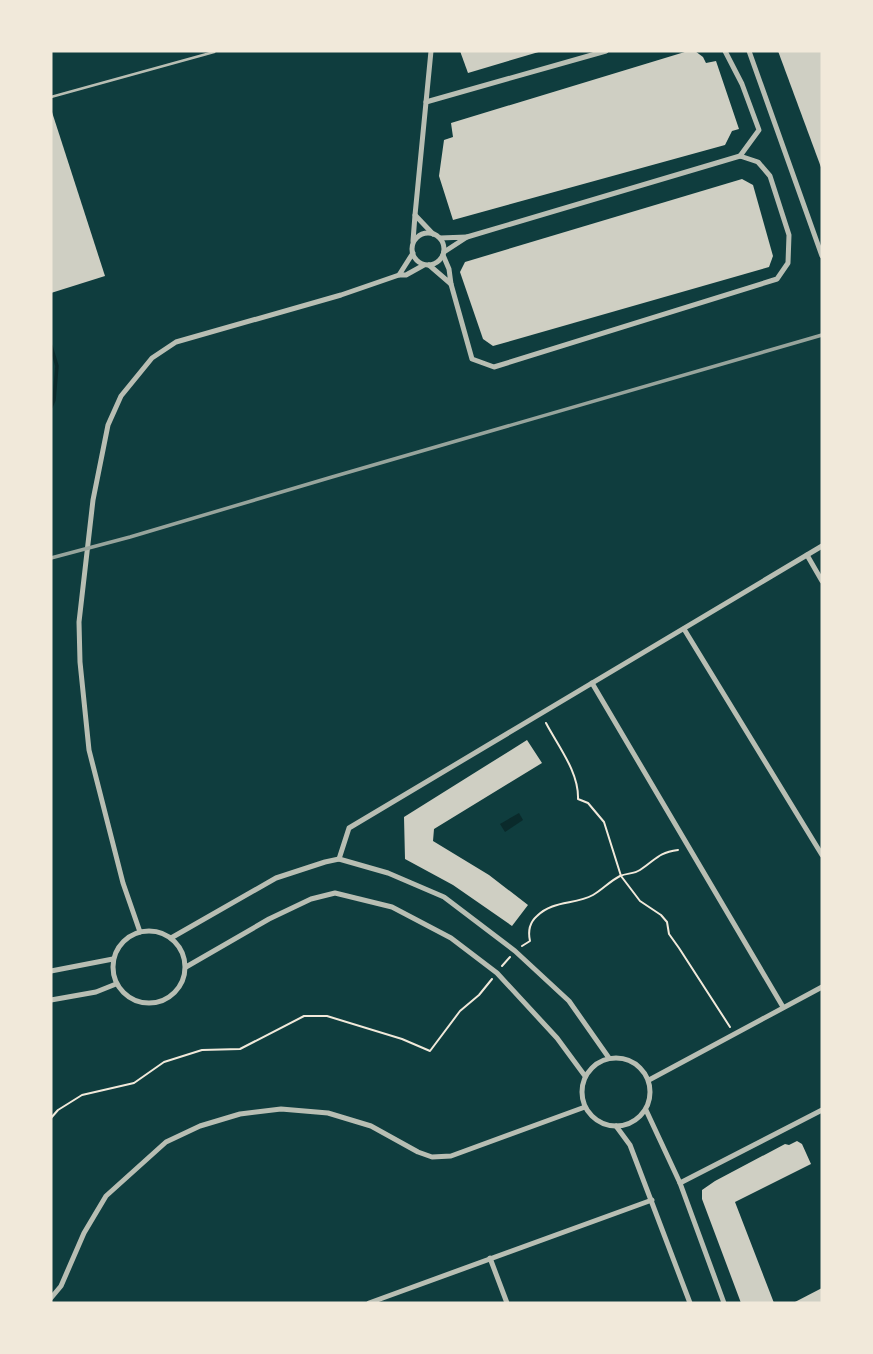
<svg xmlns="http://www.w3.org/2000/svg" width="873" height="1354" viewBox="0 0 873 1354" font-family="'Exo 2',sans-serif">
<style>
.water{fill:#0a2a2b}
.lines{fill:none;stroke-linecap:round;stroke-linejoin:round}
.stream{stroke:#0a2a2b;stroke-width:3.5}
.building{fill:#cfcfc3}
.path{stroke:#f1e9da;stroke-width:2}
.service{stroke:#b8beb3;stroke-width:2.5}
.minor{stroke:#b8beb3;stroke-width:5}
.rail{stroke:#97a49c;stroke-width:3.5}
</style>
<rect width="100%" height="100%" fill="#0f3d3e"/>
<!-- water -->
<path class="water" d="M519 813 523 820 505 832 500 824Z"/>
<g class="lines">
<!-- stream -->
<path class="stream" d="M51 346 57 366 54 400 51 407"/>
</g>
<!-- building -->
<g class="building">
<path d="M460 51H542L468 73Z"/>
<path d="M688 51H695L703 57 706 63 716 61 739 129 732 131 725 145 453 220 439 176 444 140 453 137 451 123Z"/>
<path d="M778 51H822V170Z"/>
<path d="M51 109 105 276 51 293Z"/>
<path d="M742 179 753 185 773 256 769 267 493 346 483 339 460 272 465 262Z"/>
<path d="M527 740 542 763 434 829 433 841 489 875 528 905 512 926 453 885 405 859 404 817Z"/>
<path d="M797 1141 802 1144 811 1164 735 1202 774 1303H741L702 1199V1190L715 1181 785 1144 789 1145Z"/>
<path d="M822 1288V1303H793Z"/>
</g>
<g class="lines">
<!-- path -->
<g class="path">
<path d="M546 723C558 746 579 772 578 799L588 803 604 822 621 876 640 901 661 915 667 922 669 934 679 948 730 1027"/>
<path d="M522 946 530 941C528 932 529 923 537 916 553 900 575 905 593 895 602 890 610 881 620 876 627 873 634 874 640 870 657 859 657 853 678 850"/>
<path d="M502 966 510 957"/>
<path d="M51 1118 58 1110 82 1095 134 1083 164 1062 202 1050 240 1049 304 1016H327L402 1039 430 1051 460 1011 479 995 492 979"/>
</g>
<!-- service -->
<path class="service" d="M51 97 214 52 215 51"/>
<!-- minor -->
<g class="minor">
<path d="M725 51 742 84 759 130 740 156"/>
<path d="M749 51 822 256"/>
<path d="M426 102 606 51"/>
<path d="M415 215 431 51"/>
<circle cx="428" cy="249" r="16"/>
<path d="M440 238 467 237 444 252"/>
<path d="M413 241 415 215 433 234"/>
<path d="M413 253 399 275H406L424 265"/>
<path d="M429 265 451 284 449 269 443 255"/>
<path d="M451 284 472 359 494 367 777 279 788 263 789 235 770 176 758 162 740 156 467 237"/>
<path d="M807 555 822 581"/>
<path d="M684 629 822 855"/>
<path d="M592 683 783 1007"/>
<path d="M339 859 349 828 822 546"/>
<circle cx="149" cy="967" r="36"/>
<path d="M140 932 123 883 89 750 80 662 79 622 93 500 108 425 121 396 152 358 176 342 341 295 399 275"/>
<path d="M171 938 276 878 325 862 339 859 388 873 444 897 515 951 569 1001 609 1058"/>
<path d="M186 967 269 919 311 899 335 893 392 907 451 938 497 973 557 1038 585 1076"/>
<path d="M51 971 113 959"/>
<path d="M51 1000 96 992 116 984"/>
<circle cx="616" cy="1092" r="34"/>
<path d="M649 1080 822 987"/>
<path d="M646 1110 680 1183 724 1303"/>
<path d="M616 1126 630 1145 690 1303"/>
<path d="M680 1183 822 1110"/>
<path d="M490 1258 507 1303"/>
<path d="M51 1298 61 1286 84 1233 106 1196 166 1142 200 1126 240 1114 281 1109 328 1113 371 1126 418 1152 432 1157 451 1156 585 1107"/>
<path d="M369 1303 652 1200"/>
</g>
<!-- rail -->
<path class="rail" d="M51 558 130 537 332 477 822 335"/>
</g>
<!-- border -->
<rect width="873" height="1354" fill="none" stroke="#f1e9da" stroke-width="105"/>
</svg>
